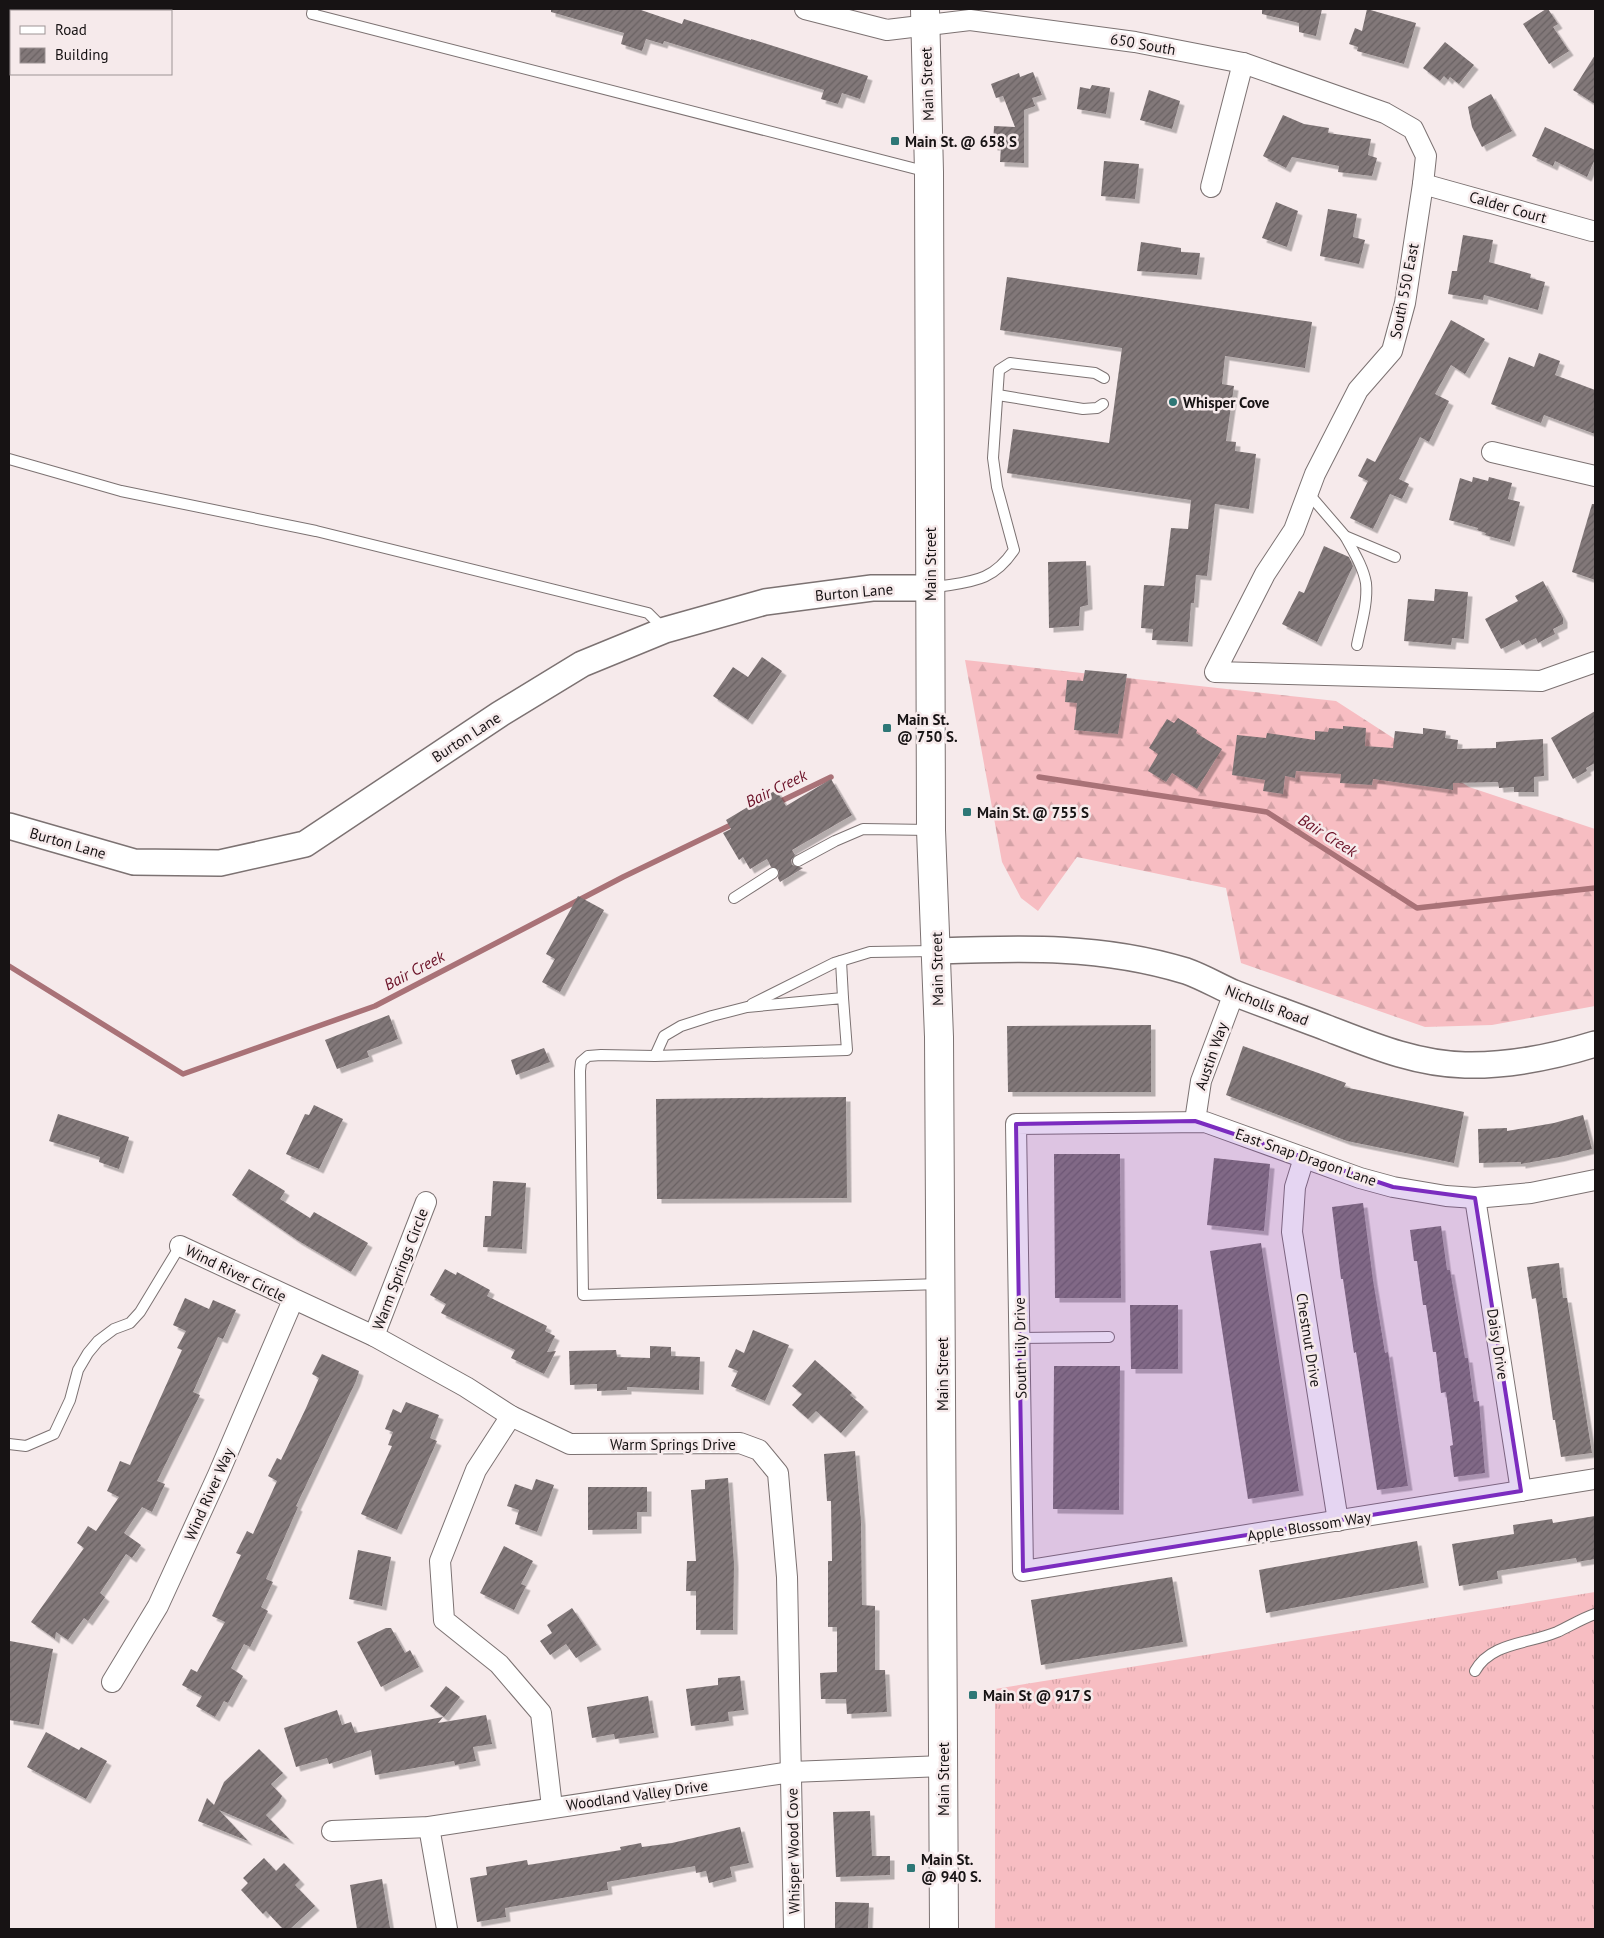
<svg xmlns="http://www.w3.org/2000/svg" width="1604" height="1938" viewBox="0 0 1604 1938" font-family="'PT Sans',sans-serif">
<style>
.grass{fill:url(#grass-tufts)}
.forest{fill:url(#forest-firs)}
.lines{fill:none;stroke-linecap:round;stroke-linejoin:round}
.stream{stroke:#a97277;stroke-width:5.5}
.building{fill:url(#building-hatch);filter:url(#shadow)}
.service-casing{stroke:#7c7272;stroke-width:12}
.minor-casing{stroke:#7c7272;stroke-width:22}
.tertiary-casing{stroke:#7c7272;stroke-width:28}
.secondary-casing{stroke:#7c7272;stroke-width:30}
.service{stroke:#fff;stroke-width:10}
.minor{stroke:#fff;stroke-width:20}
.tertiary{stroke:#fff;stroke-width:25}
.secondary{stroke:#fff;stroke-width:28}
.marked{fill:#7b2cbf;fill-opacity:0.2;stroke:#7b2cbf;stroke-width:4;stroke-linejoin:round}
.poi-dot{fill:#2e7776;stroke:#f6eaeb;stroke-width:2}
.labels{text-anchor:middle;dominant-baseline:central;stroke-width:5;stroke-linejoin:round;paint-order:stroke}
.street-label{font-size:15px;fill:#171314;stroke:#f6eaeb}
.poi-label{font-size:15px;font-weight:bold;fill:#171314;stroke:#f6eaeb;text-anchor:start}
.water-label{font-size:16px;font-style:italic;fill:#6b1127;stroke:#f6eaeb}
</style>
<defs>
<pattern id="grass-tufts" width="24" height="20" patternUnits="userSpaceOnUse" patternTransform="scale(1.25)"><rect width="24" height="20" fill="#f7bdc2"/><path d="M3 7l-1-3M5 7V3M7 7l1-3M15 17l-1-3M17 17v-4M19 17l1-3" fill="none" stroke="#d3a2a6"/></pattern>
<pattern id="forest-firs" width="22" height="20" patternUnits="userSpaceOnUse" patternTransform="scale(1.25)"><rect width="22" height="20" fill="#f7bdc2"/><path d="M5 1l3.5 6h-7zM16 11l3.5 6h-7z" fill="#d3a2a6"/></pattern>
<pattern id="building-hatch" width="6" height="6" patternUnits="userSpaceOnUse" patternTransform="scale(1.25)"><rect width="6" height="6" fill="#827879"/><path d="M-1 1l2-2M0 6l6-6M5 7l2-2" fill="none" stroke="#696162"/></pattern>
<filter id="shadow"><feDropShadow dx="4.5" dy="4.5" stdDeviation="0" flood-color="#0004"/></filter>
</defs>
<rect width="100%" height="100%" fill="#f6eaeb"/>
<!-- grass -->
<path class="grass" d="M1595 1592V1929H995V1689Z"/>
<!-- forest -->
<path class="forest" d="M965 660 1336 701 1469 787 1595 829V1006L1492 1025 1425 1027 1241 963 1226 888 1077 857 1038 911 1021 898 1002 862Z"/>
<g class="lines">
<!-- stream -->
<g class="stream">
<path d="M1039 777 1267 812 1417 908 1595 888"/>
<path d="M777 803 831 777"/>
<path d="M9 966 183 1074 375 1006 623 877 735 823"/>
</g>
</g>
<!-- building -->
<g class="building">
<path d="M551 9H638L682 24 684 19 751 40V39L868 76 860 99 842 93 838 104 821 99 824 90 664 41 663 44 646 39 642 51 621 44 624 33 551 12Z"/>
<path d="M1262 9H1322L1316 36 1299 32V23L1262 14Z"/>
<path d="M1367 9 1416 23 1404 64 1357 51 1358 47 1349 44 1355 28 1362 31Z"/>
<path d="M1546 9H1548L1558 24 1553 27 1569 51 1549 64 1523 24Z"/>
<path d="M1445 42 1474 65 1459 84 1450 77 1448 80 1444 76 1440 81 1423 68Z"/>
<path d="M1595 55V104L1573 90Z"/>
<path d="M1033 72 1042 95 1032 98 1035 106 1024 110V163L1000 162 1001 146H993L994 126 1015 127 1003 96 996 98 991 84 1019 73 1020 77Z"/>
<path d="M1092 85 1110 88 1106 114 1077 109 1080 87 1090 89Z"/>
<path d="M1149 90 1180 101 1172 129 1140 120Z"/>
<path d="M1491 94 1512 131 1482 147 1472 127 1468 107Z"/>
<path d="M1283 115 1304 124 1329 128 1328 133 1371 139 1368 155 1377 158 1372 176 1338 172 1339 166 1292 157 1286 168 1263 156Z"/>
<path d="M1545 127 1595 150V159L1587 177 1555 161 1553 166 1532 156Z"/>
<path d="M1104 161 1139 164 1135 199 1101 196Z"/>
<path d="M1276 202 1298 211 1287 247 1262 238Z"/>
<path d="M1328 209 1357 214 1353 237 1365 240 1359 264 1320 256Z"/>
<path d="M1463 235 1493 240 1489 262 1531 274 1530 278 1545 282 1538 310 1484 295 1483 300 1448 294 1452 271H1457Z"/>
<path d="M1141 242 1181 248V252L1200 253 1197 275 1137 271Z"/>
<path d="M1007 277 1312 322 1305 368 1225 356 1222 384 1234 386 1226 441 1236 442 1235 451 1256 454 1249 509 1215 504 1207 576 1196 575 1194 603H1191L1188 642 1152 640 1153 629 1141 628 1144 585 1164 586 1171 528 1188 529 1191 500 1007 473 1013 429 1109 443 1122 348 1000 330Z"/>
<path d="M1451 320 1485 339 1465 374 1451 365 1435 394 1449 401 1429 442 1420 437 1399 479 1409 484 1402 499 1390 494 1373 529 1350 518 1368 481 1358 476 1367 458 1375 462Z"/>
<path d="M1539 353 1560 361 1555 375 1595 390V434L1544 415 1541 423 1491 404 1509 357 1534 367Z"/>
<path d="M1473 477 1488 481 1489 477 1512 483 1508 499 1520 502 1510 542 1485 535 1486 533 1477 530 1478 528 1449 520 1460 478 1472 482Z"/>
<path d="M1592 504H1595V580L1572 572Z"/>
<path d="M1324 546 1349 557 1353 566 1317 642 1282 624 1299 591 1304 593Z"/>
<path d="M1086 561 1088 605 1080 607 1079 626 1049 628 1048 562Z"/>
<path d="M1543 581 1563 618V624L1553 629 1555 634 1538 643 1536 638 1522 645 1519 640 1501 649 1485 619 1518 601 1515 596Z"/>
<path d="M1435 589 1468 592 1464 639 1452 638 1451 645 1404 641 1408 599 1434 601Z"/>
<path d="M762 657 782 671 748 720 713 696 733 667 748 677Z"/>
<path d="M1085 670 1127 674 1118 734 1074 730 1077 703 1065 702 1067 680 1083 681Z"/>
<path d="M1595 711V763L1586 768 1587 771 1573 779 1551 738Z"/>
<path d="M1178 718 1197 730 1196 733 1222 749 1197 789 1172 773 1166 782 1148 771 1158 754 1149 748 1167 719 1174 723Z"/>
<path d="M1343 726 1366 728 1365 746 1393 748 1395 731 1423 734V728L1446 731 1445 738 1458 740 1457 749 1496 748V742L1543 739 1544 776 1534 777V792H1514V787L1499 788 1498 782 1453 783V790L1373 779 1372 785 1340 783 1341 774 1296 771 1295 778 1285 776 1283 794 1263 791 1265 780 1232 775 1237 735 1266 738 1267 733 1315 740V731L1328 732 1329 728 1343 729Z"/>
<path d="M831 779 852 815 792 850 795 855 791 860 792 865 803 868 780 882 778 878 779 870 771 867 767 859 750 869 743 857 739 860 723 833 731 829 726 820 776 790 786 806Z"/>
<path d="M578 896 604 910 560 992 542 982 555 959 546 954Z"/>
<path d="M389 1015 398 1039 367 1051 369 1057 337 1069 325 1040Z"/>
<path d="M1151 1025V1092H1008L1007 1026Z"/>
<path d="M1243 1046 1346 1083 1344 1087 1464 1112 1454 1163 1347 1141 1226 1095Z"/>
<path d="M544 1048 550 1062 516 1075 511 1060Z"/>
<path d="M846 1097 847 1198 657 1199 656 1099Z"/>
<path d="M314 1105 343 1119 319 1169 286 1154 305 1114 309 1115Z"/>
<path d="M58 1114 129 1137 119 1169 99 1162 100 1157 49 1141Z"/>
<path d="M1583 1115 1592 1149 1560 1157 1521 1164V1162L1479 1163 1478 1129 1507 1128V1131L1554 1123Z"/>
<path d="M1054 1154H1120L1121 1298H1055Z"/>
<path d="M1214 1158 1270 1164 1264 1231 1207 1225Z"/>
<path d="M249 1169 285 1191 280 1199 310 1218 314 1212 368 1243 351 1272 297 1240 232 1195Z"/>
<path d="M493 1181 526 1183 522 1249 483 1247 485 1216H491Z"/>
<path d="M1363 1203 1373 1280 1385 1353 1388 1352 1408 1486 1377 1490 1356 1352 1354 1353 1343 1279H1341L1332 1207Z"/>
<path d="M1441 1226 1447 1270H1450L1465 1358H1468L1474 1402 1479 1401 1485 1473 1454 1477 1450 1446 1453 1445 1446 1392 1441 1393 1436 1352H1433L1426 1305H1423L1417 1261H1414L1410 1230Z"/>
<path d="M1261 1243 1299 1491 1248 1499 1210 1251Z"/>
<path d="M1559 1263 1563 1298H1567L1592 1453 1561 1457 1555 1420H1553L1536 1298 1532 1299 1527 1267Z"/>
<path d="M445 1269 456 1275 457 1272 490 1290 487 1296 547 1326 545 1331 555 1336 547 1352 556 1351 544 1374 511 1358 515 1350 441 1313 446 1304 430 1295Z"/>
<path d="M185 1298 209 1309 213 1300 236 1310 223 1339 218 1337 193 1392 200 1395 157 1481 165 1484 152 1512 142 1507 124 1533 141 1545 132 1558 126 1554 100 1593 105 1597 88 1621 84 1618 68 1640 56 1632 55 1639 31 1622 84 1548 77 1543 88 1526 96 1531 119 1497 107 1491 120 1461 130 1465 182 1350 177 1348 186 1331 173 1325Z"/>
<path d="M1130 1305H1178V1369H1131Z"/>
<path d="M753 1330 789 1345 765 1401 731 1386 738 1371 728 1367 736 1349 744 1353Z"/>
<path d="M650 1346 671 1347V1356L700 1357 699 1390 627 1387V1390L597 1391V1384L570 1385 569 1351 616 1350 617 1357 650 1358Z"/>
<path d="M322 1354 359 1371 356 1381 296 1506 298 1507 266 1579 273 1582 261 1607 268 1611 250 1647 244 1644 231 1668 243 1676 228 1703 224 1701 215 1717 196 1706 202 1696 182 1685 191 1669 197 1672 225 1622 212 1616 241 1555 236 1553 247 1531 253 1534 277 1481 268 1476 277 1458 281 1460 306 1408 319 1378 312 1374Z"/>
<path d="M815 1360 852 1393 850 1395 864 1407 841 1433 816 1411 808 1419 792 1405 802 1394 792 1386Z"/>
<path d="M1054 1366H1120L1119 1510 1053 1509Z"/>
<path d="M406 1402 439 1415 430 1438 437 1441 397 1530 361 1514 392 1446 388 1445 393 1432 385 1429 393 1409 401 1413Z"/>
<path d="M855 1451 861 1521 862 1605 875 1606V1670H885L887 1712 847 1714 846 1699H821L820 1673 837 1672V1627H828V1561H832L831 1501H827L824 1454Z"/>
<path d="M728 1478 734 1564 733 1630H696V1591H686L687 1561H696L691 1490 705 1489V1480Z"/>
<path d="M536 1479 554 1485 537 1532 515 1524 519 1510 507 1506 515 1484 532 1490Z"/>
<path d="M588 1487H647V1512H637V1529L588 1530Z"/>
<path d="M1595 1516V1559L1577 1562 1576 1558 1497 1571 1498 1579 1459 1586 1452 1544 1514 1534 1513 1525 1552 1519 1553 1523Z"/>
<path d="M1417 1541 1424 1583 1266 1613 1259 1570Z"/>
<path d="M504 1546 533 1561 521 1584 526 1586 514 1610 480 1593Z"/>
<path d="M358 1550 391 1557 382 1606 349 1599Z"/>
<path d="M1172 1577 1183 1642 1041 1665 1031 1600Z"/>
<path d="M572 1608 597 1645 576 1658 566 1644 550 1655 540 1641 552 1633 547 1625Z"/>
<path d="M386 1628H391L405 1653 410 1650 419 1667 381 1687 357 1642Z"/>
<path d="M10 1641 53 1649 39 1725 9 1720Z"/>
<path d="M740 1676 744 1710 728 1712 729 1721 691 1726 686 1689 718 1685V1678Z"/>
<path d="M446 1686 460 1697 444 1717 430 1706Z"/>
<path d="M648 1696 654 1733 615 1739 614 1734 592 1738 587 1707Z"/>
<path d="M337 1710 342 1725 351 1722 355 1733 443 1717 438 1723 486 1715 492 1744 473 1747 476 1761 455 1765 454 1761 375 1775 371 1750 329 1764 327 1758 296 1767 284 1728Z"/>
<path d="M46 1732 79 1750 81 1747 107 1761 86 1799 27 1767Z"/>
<path d="M259 1749 283 1773 271 1784 282 1796 279 1802 266 1815 290 1840 219 1810 248 1841 198 1821 207 1798 214 1805 224 1782Z"/>
<path d="M870 1811 872 1856H890V1875L836 1877 833 1812Z"/>
<path d="M740 1827 749 1863 730 1867 732 1877 709 1883 706 1871 696 1873 695 1866 607 1882 608 1890 505 1908 506 1917 477 1922 470 1878 487 1875 486 1867 527 1860 528 1865 621 1850 620 1847 641 1843 642 1847 672 1843Z"/>
<path d="M264 1858 276 1871 284 1863 300 1880 295 1885 315 1906 290 1929H283L266 1911 263 1914 241 1890 248 1883 243 1878Z"/>
<path d="M382 1879 390 1928 357 1929 350 1885Z"/>
<path d="M835 1902 869 1903 868 1929H835Z"/>
</g>
<g class="lines">
<defs>
<g id="service">
<path d="M313 9 312 14 928 172"/>
<path d="M998 395 1083 409 1097 408 1103 404"/>
<path d="M9 459 121 491 316 531 648 613 664 629"/>
<path d="M1308 493 1345 536 1395 557"/>
<path d="M1345 536C1353 551 1363 566 1366 583 1368 603 1361 625 1357 645"/>
<path d="M932 588C969 581 991 584 1014 550L997 487 993 458 999 370 1010 363 1095 373 1104 378"/>
<path d="M798 861 835 841 863 829 930 830"/>
<path d="M734 898 773 873"/>
<path d="M841 961 843 998"/>
<path d="M752 1004 834 963 870 952 934 951"/>
<path d="M655 1056 664 1036 681 1026 712 1016 747 1007 843 998 847 1050 655 1056 601 1055 588 1056 581 1062 580 1071 583 1295 940 1284"/>
<path d="M1019 1338 1109 1337"/>
<path d="M9 1444 26 1446 54 1434 70 1400 78 1370 88 1353 98 1341 114 1329 130 1323 140 1312 180 1246"/>
<path d="M1475 1671C1491 1642 1529 1644 1557 1632 1570 1626 1581 1619 1595 1614"/>
</g>
<g id="minor">
<path d="M805 9 887 30 970 20 1135 42 1243 63 1385 113 1413 129 1426 156 1423 184 1405 303 1392 351 1358 390 1315 474 1294 530 1265 574 1215 672 1541 681 1595 662"/>
<path d="M1423 184 1592 231"/>
<path d="M1211 187 1243 63"/>
<path d="M1492 452 1595 476"/>
<path d="M1195 1121 1201 1081 1234 993"/>
<path d="M1304 1158 1295 1187 1292 1232 1338 1521"/>
<path d="M1595 1180 1531 1193 1475 1198 1446 1196 1393 1187 1360 1178 1205 1122 1016 1124 1023 1571 1595 1479"/>
<path d="M1475 1198 1521 1491"/>
<path d="M180 1246 374 1336 466 1387 511 1416 570 1444 740 1443 759 1450 778 1473 787 1577 794 1929"/>
<path d="M374 1336 426 1202"/>
<path d="M511 1416 476 1470 440 1561 444 1620 499 1664 541 1713 552 1807"/>
<path d="M112 1682 158 1606 218 1475 293 1300"/>
<path d="M429 1827 447 1929"/>
<path d="M332 1831 429 1827 791 1772 943 1766"/>
</g>
<g id="tertiary">
<path d="M9 826 134 862 220 863 305 844 500 714 582 664 665 630 765 602 872 588H931"/>
<path d="M935 951C1022 948 1101 945 1186 971 1203 977 1218 986 1234 993 1265 1005 1296 1016 1327 1028 1371 1045 1416 1064 1465 1065 1510 1066 1553 1057 1595 1044"/>
</g>
<path id="secondary" d="M925 9 929 172 931 830 939 1037 944 1929"/>
</defs>
<!-- service casing -->
<use href="#service" class="service-casing"/>
<!-- minor casing -->
<use href="#minor" class="minor-casing"/>
<!-- tertiary casing -->
<use href="#tertiary" class="tertiary-casing"/>
<!-- secondary casing -->
<use href="#secondary" class="secondary-casing"/>
<!-- service -->
<use href="#service" class="service"/>
<!-- minor -->
<use href="#minor" class="minor"/>
<!-- tertiary -->
<use href="#tertiary" class="tertiary"/>
<!-- secondary -->
<use href="#secondary" class="secondary"/>
</g>
<!-- marked area -->
<path class="marked" d="M1195 1121 1393 1187 1475 1198 1521 1491 1023 1571 1016 1124Z"/>
<!-- markers -->
<g class="poi-dot">
<rect x="890" y="136" width="10" height="10" rx="2.5"/>
<circle cx="1173" cy="402" r="5"/>
<rect x="882" y="723" width="10" height="10" rx="2.5"/>
<rect x="962" y="807" width="10" height="10" rx="2.5"/>
<rect x="968" y="1690" width="10" height="10" rx="2.5"/>
<rect x="906" y="1863" width="10" height="10" rx="2.5"/>
</g>
<g class="labels">
<!-- street labels -->
<g class="street-label">
<text transform="translate(1143 44) rotate(10)">650 South</text>
<text transform="translate(927 84) rotate(-92)">Main Street</text>
<text transform="translate(1508 207) rotate(16)">Calder Court</text>
<text transform="translate(1404 291) rotate(-79)">South 550 East</text>
<text transform="translate(930 564) rotate(-90)">Main Street</text>
<text transform="translate(854 592) rotate(-5)">Burton Lane</text>
<text transform="translate(466 737) rotate(-33)">Burton Lane</text>
<text transform="translate(68 843) rotate(16)">Burton Lane</text>
<text transform="translate(937 969) rotate(-91)">Main Street</text>
<text transform="translate(1267 1005) rotate(21)">Nicholls Road</text>
<text transform="translate(1211 1056) rotate(-71)">Austin Way</text>
<text transform="translate(1306 1157) rotate(19)">East Snap Dragon Lane</text>
<text transform="translate(400 1269) rotate(-69)">Warm Springs Circle</text>
<text transform="translate(236 1273) rotate(26)">Wind River Circle</text>
<text transform="translate(1309 1340) rotate(81)">Chestnut Drive</text>
<text transform="translate(1498 1344) rotate(81)">Daisy Drive</text>
<text transform="translate(1020 1348) rotate(-91)">South Lily Drive</text>
<text transform="translate(942 1374) rotate(-90)">Main Street</text>
<text x="673" y="1444">Warm Springs Drive</text>
<text transform="translate(209 1494) rotate(-66)">Wind River Way</text>
<text transform="translate(1309 1526) rotate(-9)">Apple Blossom Way</text>
<text transform="translate(943 1779) rotate(-90)">Main Street</text>
<text transform="translate(637 1795) rotate(-8)">Woodland Valley Drive</text>
<text transform="translate(793 1851) rotate(-91)">Whisper Wood Cove</text>
</g>
<!-- poi labels -->
<g class="poi-label">
<text x="905" y="141">Main St. @ 658 S</text>
<text x="1183" y="402">Whisper Cove</text>
<text x="897" y="719">Main St.<tspan x="897" dy="17">@ 750 S.</tspan></text>
<text x="977" y="812">Main St. @ 755 S</text>
<text x="983" y="1695">Main St @ 917 S</text>
<text x="921" y="1859">Main St.<tspan x="921" dy="17">@ 940 S.</tspan></text>
</g>
<!-- water labels -->
<g class="water-label">
<text transform="translate(776 788) rotate(-26)">Bair Creek</text>
<text transform="translate(1328 835) rotate(32)">Bair Creek</text>
<text transform="translate(414 970) rotate(-28)">Bair Creek</text>
</g>
</g>
<!-- border -->
<rect width="1604" height="1938" fill="none" stroke="#171314" stroke-width="20"/>
<!-- legend -->
<rect x="10" y="10" width="162" height="65" fill="#f6eaeb" stroke="#9d9495"/>
<rect x="20" y="26" width="25" height="8" fill="#ffffff" stroke="#9d9495"/>
<text x="55" y="35" font-size="15" fill="#171314">Road</text>
<rect x="20" y="48" width="25" height="15" fill="url(#building-hatch)" stroke="#9d9495"/>
<text x="55" y="60" font-size="15" fill="#171314">Building</text>
</svg>
